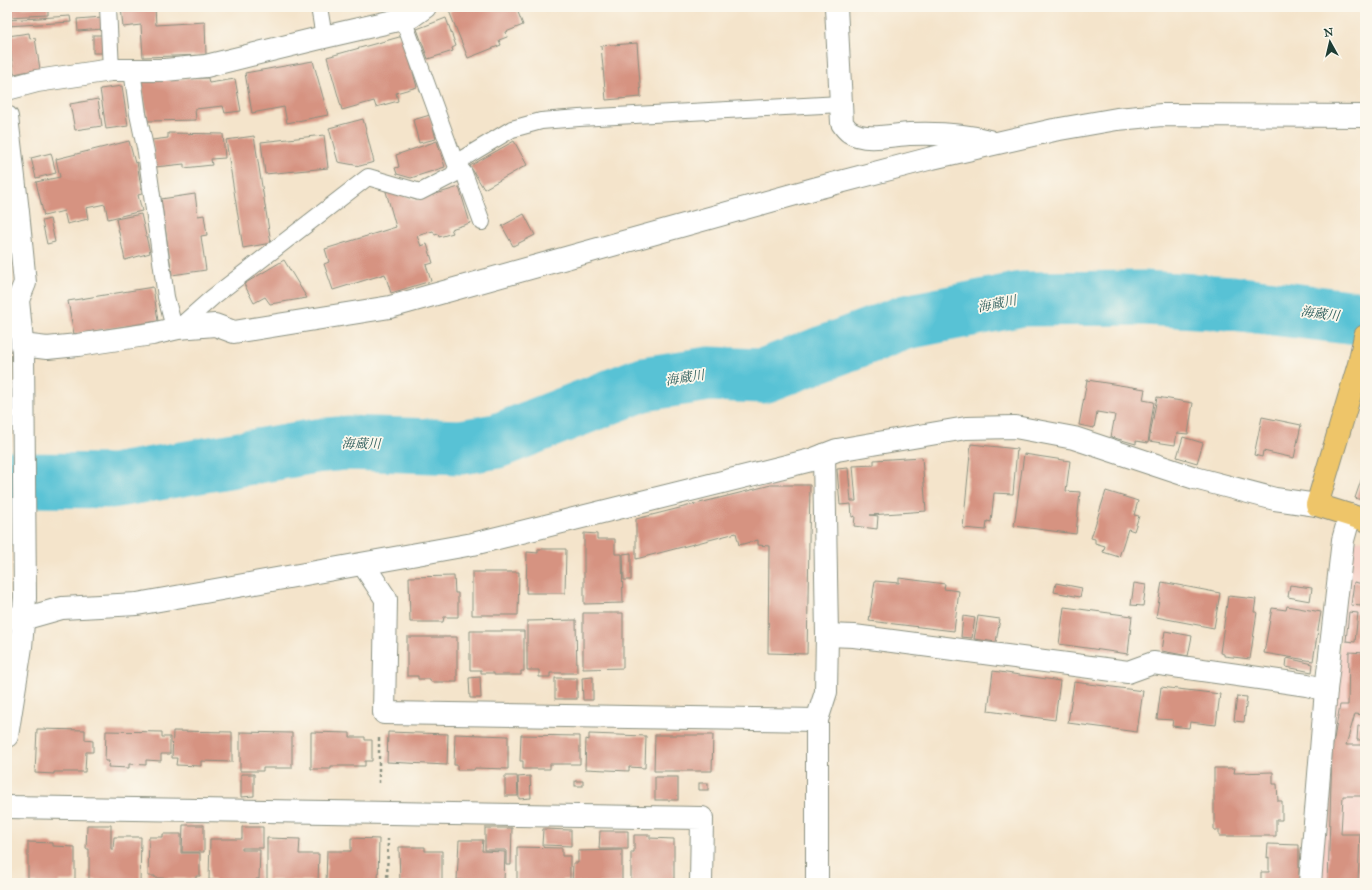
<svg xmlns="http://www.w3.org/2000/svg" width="1372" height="890" viewBox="0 0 1372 890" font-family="'IM FELL Great Primer','Noto Serif JP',serif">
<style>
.built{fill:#f7d1c8}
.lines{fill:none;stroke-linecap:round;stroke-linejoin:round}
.river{stroke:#59c2d5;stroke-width:55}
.building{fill:#d69381}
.lane-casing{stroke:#8a9080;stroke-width:18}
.street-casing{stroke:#8a9080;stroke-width:24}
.primary-casing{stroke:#8a9080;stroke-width:24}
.path{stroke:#8a9080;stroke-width:2.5;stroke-dasharray:3 3;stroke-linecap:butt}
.lane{stroke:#fff;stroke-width:16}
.street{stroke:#fff;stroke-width:22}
.primary{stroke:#eec569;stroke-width:22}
.labels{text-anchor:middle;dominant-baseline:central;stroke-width:3.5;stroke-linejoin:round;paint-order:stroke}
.water-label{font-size:13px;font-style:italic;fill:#2e5e5c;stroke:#fbf7ec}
</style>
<rect width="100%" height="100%" fill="#fbf7ec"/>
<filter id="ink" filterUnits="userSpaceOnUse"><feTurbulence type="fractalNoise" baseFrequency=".025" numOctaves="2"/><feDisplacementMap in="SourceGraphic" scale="8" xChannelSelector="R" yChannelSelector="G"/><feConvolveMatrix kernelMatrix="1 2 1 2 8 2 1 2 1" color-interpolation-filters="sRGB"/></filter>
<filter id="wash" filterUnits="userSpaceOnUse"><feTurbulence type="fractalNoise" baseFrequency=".012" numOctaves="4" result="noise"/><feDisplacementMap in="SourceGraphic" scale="16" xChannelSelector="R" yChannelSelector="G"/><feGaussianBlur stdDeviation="0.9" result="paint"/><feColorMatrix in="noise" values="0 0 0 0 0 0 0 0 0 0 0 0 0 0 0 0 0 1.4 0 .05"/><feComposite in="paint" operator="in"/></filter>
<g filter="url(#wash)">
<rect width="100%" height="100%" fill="#f4e4cb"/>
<!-- built -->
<path class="built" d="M1362 540 1365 541V883H1319L1349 542Z"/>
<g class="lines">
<!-- river -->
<path class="river" d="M7 478 30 480 112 481 316 446 347 443 461 447 497 441 643 384 709 374 763 376 906 322 1022 299 1143 298 1232 303 1365 319"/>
</g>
<g id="blocks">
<!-- building -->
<g class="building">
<path d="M48 7V15L7 17V8Z"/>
<path d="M121 7H155L156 25 205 22 206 55 143 57 141 25 123 27Z"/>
<path d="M459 7H516L523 25 506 32 507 37 499 40 501 45 468 58 449 11Z"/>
<path d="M70 16 71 22 7 26V20Z"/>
<path d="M102 17 103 29 78 31 77 19Z"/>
<path d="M446 18 456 46 452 48 453 51 428 59 417 29Z"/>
<path d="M29 33 30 39 35 38 40 69 14 74 8 36Z"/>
<rect x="93" y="35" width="11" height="18"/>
<path d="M403 36 417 87 396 93 398 101 376 107 374 101 342 110 327 57Z"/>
<path d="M637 43 641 97 606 100 601 46Z"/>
<path d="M313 61 328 115 287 123 284 107 252 113 245 73Z"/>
<path d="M208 78 209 83 235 79 241 111 225 113 223 106 195 109 196 120 148 121 141 80Z"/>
<path d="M122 86 128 126 106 129 100 89Z"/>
<path d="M98 99 102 126 75 130 70 104Z"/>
<path d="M430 115 436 139 419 143 413 120Z"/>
<path d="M363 119 374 162 360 166 338 162 329 128Z"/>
<path d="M168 133 223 134 225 158 211 159 212 165 184 168V164L155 167 152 140 168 138Z"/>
<path d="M324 135 328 168 265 174 261 142Z"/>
<path d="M254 136 271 243 243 248 226 140Z"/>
<path d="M129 141 135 163 137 162 142 194 138 195 142 211 108 219 105 204 86 208 88 219 67 224 64 211 44 216 36 182 60 177 56 159Z"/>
<path d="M437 141 445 167 411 178 397 174 395 168 399 167 396 155Z"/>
<path d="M514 141 527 165 484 189 470 166Z"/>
<path d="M51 153 56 173 36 178 31 158Z"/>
<path d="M459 187 470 223 451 229 453 233 439 237 438 234 435 235 433 231 417 236 421 246 427 244 433 263 426 265 431 281 391 293 385 274 333 290 324 264 329 262 325 249 396 227 385 188 416 200Z"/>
<path d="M195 194 198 216 204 215 207 235 201 236 206 270 172 275 161 199Z"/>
<path d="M141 214 150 253 125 260 116 219Z"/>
<path d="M524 214 535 235 513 246 502 226Z"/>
<path d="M50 219 55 242 47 244 42 221Z"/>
<path d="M284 260 307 298 270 304 265 297 254 303 244 284Z"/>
<path d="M153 287 158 321 74 334 68 301Z"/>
<path d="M1087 380 1145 389 1143 400 1154 402 1148 443 1136 441V444L1111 437 1115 415 1097 412 1094 428 1079 425Z"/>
<path d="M1157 397 1193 403 1188 434 1177 433 1175 445 1149 441Z"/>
<path d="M1262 417 1301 425 1294 458 1263 451 1262 457 1254 455Z"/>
<path d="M1183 437 1203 443 1197 463 1177 457Z"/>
<path d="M971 444 1017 449 1013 494 994 493 991 522 987 521 986 530 963 528Z"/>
<path d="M1024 454 1070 461 1066 491 1080 492 1076 534 1014 526Z"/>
<path d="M922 457 926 511 870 515 878 516 877 529 854 526 855 516 852 517 851 504 840 505 837 469 848 468 851 501H856L853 466 874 465V460Z"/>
<path d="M1365 469V501L1355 498Z"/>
<path d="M771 485H810L807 654 768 653 769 546 758 545V540L739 545 736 533 636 559V519Z"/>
<path d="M1106 491 1138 501 1134 515 1139 516 1134 531 1128 529 1119 557 1103 552 1105 546 1095 543V539L1091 538Z"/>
<path d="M584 533 597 534V539H615V554H622L623 603 584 604Z"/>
<path d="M538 549H566L565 593H526L527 552 538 553Z"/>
<path d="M631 553V580H624L623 554Z"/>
<path d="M472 572H519L518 615H472Z"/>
<path d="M454 576 455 593H458V617H444L443 622H410L409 577Z"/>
<path d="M899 578 945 584 944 589 959 591 954 631 869 621 875 581 899 583Z"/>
<path d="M1162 582 1220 593 1214 628 1156 617Z"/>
<path d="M1354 582 1363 584 1361 606 1351 605Z"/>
<path d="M1056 583 1082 588 1080 597 1054 592Z"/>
<path d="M1134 583 1146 585 1143 606 1131 605Z"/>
<path d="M1290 585 1312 588 1310 601 1288 597Z"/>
<path d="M1228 596 1256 599 1254 612H1257L1250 659 1224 656V654L1220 653Z"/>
<path d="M1287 606 1321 612 1313 661 1264 653 1272 608 1286 610Z"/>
<path d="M1064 607 1132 616 1128 654 1059 644Z"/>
<path d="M1349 612 1358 613 1355 642 1346 641Z"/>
<path d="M583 613H623V668L583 669Z"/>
<path d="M963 616 975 618 972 638 961 637Z"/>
<path d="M978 616 1000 619 996 642 974 639Z"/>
<path d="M576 620 577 673H550V677H539V670H527V621Z"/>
<path d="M470 631H524V671H521V675H494V673H481V670H470Z"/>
<path d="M1165 631 1192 636 1188 656 1162 651Z"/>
<path d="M407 637H457V682H431L430 679H418V676H407Z"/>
<path d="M1349 652 1365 653V715L1355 714 1346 745H1365V796H1343L1341 834H1360L1358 883H1328L1332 750 1340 705H1348Z"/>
<path d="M1287 658 1313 664 1312 672 1286 667Z"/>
<path d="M993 671 1060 681 1055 720 988 711Z"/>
<path d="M480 677 481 698H470L469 678Z"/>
<path d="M593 677V700H583L582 678Z"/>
<rect x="555" y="678" width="22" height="21"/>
<path d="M1074 682 1143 691 1137 732 1068 723Z"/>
<path d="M1161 687 1220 694 1216 725 1190 722 1189 728 1172 726 1173 720 1157 719Z"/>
<path d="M1237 696 1247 697 1244 722 1234 721Z"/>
<path d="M1358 726H1365V740H1357Z"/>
<path d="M37 729 85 730V740L93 741V752H86L85 772H54V774L35 773Z"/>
<path d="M106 731 162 732V737H170V754H161V761L146 760V765L129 764V768L108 767 109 761H105Z"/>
<path d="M173 731 232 732V762L201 761V766L176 765 177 758H172Z"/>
<path d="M240 732 292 733V768H263V771H240Z"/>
<path d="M311 732 350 733V737H365V740H372V761H365V766H331V769H311Z"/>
<path d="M388 732 448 734 447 765 387 762Z"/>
<path d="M455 734 508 736V769L475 768 474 770H457V765H454Z"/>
<path d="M589 734 646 736 645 768 629 767V771L585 769 586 739 589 740Z"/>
<path d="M521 735 580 736V764H550V769H523V761H520Z"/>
<path d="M655 735H713L712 771H654Z"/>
<path d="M1214 768H1235L1234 773 1273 772V784H1277L1278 801H1282V820H1276V836H1219V830H1214Z"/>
<path d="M241 774H254V796L241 797Z"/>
<path d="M505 776H517L518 796H505Z"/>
<path d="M530 776 531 798 519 799 518 777Z"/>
<rect x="655" y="777" width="23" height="23"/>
<rect x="575" y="781" width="8" height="5"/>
<rect x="699" y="783" width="9" height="7"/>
<path d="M87 825H111V849H113L114 837H141L140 883 123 882V880H89V849H86Z"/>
<path d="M183 825H204V852H182Z"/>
<path d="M242 827H263V848H242V850H260L259 879H256V883L214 882V880H209L210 839H242Z"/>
<path d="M485 828H512L511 865H506V850H485Z"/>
<path d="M543 829 571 830V846L542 845Z"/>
<path d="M600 831H628V849H599Z"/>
<path d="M163 834H181V853H200V876H196V879L155 878V876H148L149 837H163Z"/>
<path d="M634 835H650V838L674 839V883H631V852H634Z"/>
<path d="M267 838 300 839 299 854H319L318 881 267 880Z"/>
<path d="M351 838 379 839 378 883H326L327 851H351Z"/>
<path d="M459 840H483L482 851 505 852 504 882 457 880Z"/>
<path d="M28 842 53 843V846L75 847V881H59V883H28Z"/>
<path d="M1268 844 1299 845V881H1261V872H1269V857L1267 858Z"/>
<path d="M399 847H425V851H442V883H400Z"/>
<path d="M517 847 562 848V856H570V880H562V883H517Z"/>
<path d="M622 850V883H572L573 863H578V851Z"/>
</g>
</g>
</g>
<g filter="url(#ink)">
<use href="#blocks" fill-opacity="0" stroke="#8a9080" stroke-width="1"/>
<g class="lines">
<defs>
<g id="lane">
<path d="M108 7 111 70"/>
<path d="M319 7 324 37"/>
<path d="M403 19 455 162 464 173 482 222"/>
<path d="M132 70 138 114 146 152 166 297 172 320 178 328 213 297 368 177 420 192 453 175 462 159 512 129 541 121 579 118 841 104"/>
</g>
<g id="street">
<path d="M836 7 842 123C844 126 847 130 850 132 866 142 892 135 909 134 935 133 964 134 989 141"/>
<path d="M7 89 37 81 111 70H165L206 66 324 37 411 17 425 7"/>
<path d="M7 117 18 212 25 283 18 300 23 352 25 598 21 647 7 736"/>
<path d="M22 345 47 348 78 345 152 334 178 328 215 325 234 332 390 307 817 188 932 158 1054 130 1117 119 1162 115 1365 116"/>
<path d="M363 564 386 599 384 713 817 720"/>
<path d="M7 617 23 619 62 608 137 604 473 544 811 460 837 450 966 428 1015 427 1074 438 1195 478 1275 499 1317 505"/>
<path d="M827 635 854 636 1128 672 1153 663 1307 685 1326 690"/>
<path d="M7 807 702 818 701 883"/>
<path d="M817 883V720L826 692 827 635 824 455"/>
<path d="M1310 883 1326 690 1343 540 1350 515"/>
</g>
<path id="primary" d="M1365 336 1359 364 1317 505 1365 520"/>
</defs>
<!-- lane casing -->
<use href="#lane" class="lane-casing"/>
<!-- street casing -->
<use href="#street" class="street-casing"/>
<!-- primary casing -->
<use href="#primary" class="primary-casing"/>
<!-- path -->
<g class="path">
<path d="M379 738V785"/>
<path d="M387 883 388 839"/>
</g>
<!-- lane -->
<use href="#lane" class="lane"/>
<!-- street -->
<use href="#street" class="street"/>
<!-- primary -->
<use href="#primary" class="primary"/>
</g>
</g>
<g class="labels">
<!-- water labels -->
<g class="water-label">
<text transform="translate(997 304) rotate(-11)">海蔵川</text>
<text transform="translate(1320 314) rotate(7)">海蔵川</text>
<text transform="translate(685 378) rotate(-9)">海蔵川</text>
<text transform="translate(361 444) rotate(1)">海蔵川</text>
</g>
</g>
<!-- margin -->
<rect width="1372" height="890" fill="none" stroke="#fbf7ec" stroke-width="24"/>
<!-- north arrow -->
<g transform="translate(1330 42) rotate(352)" stroke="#fbf7ec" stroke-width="3" paint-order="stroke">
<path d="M0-3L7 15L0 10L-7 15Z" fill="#1f3d34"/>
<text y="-6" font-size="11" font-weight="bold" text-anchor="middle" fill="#1f3d34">N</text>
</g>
</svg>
